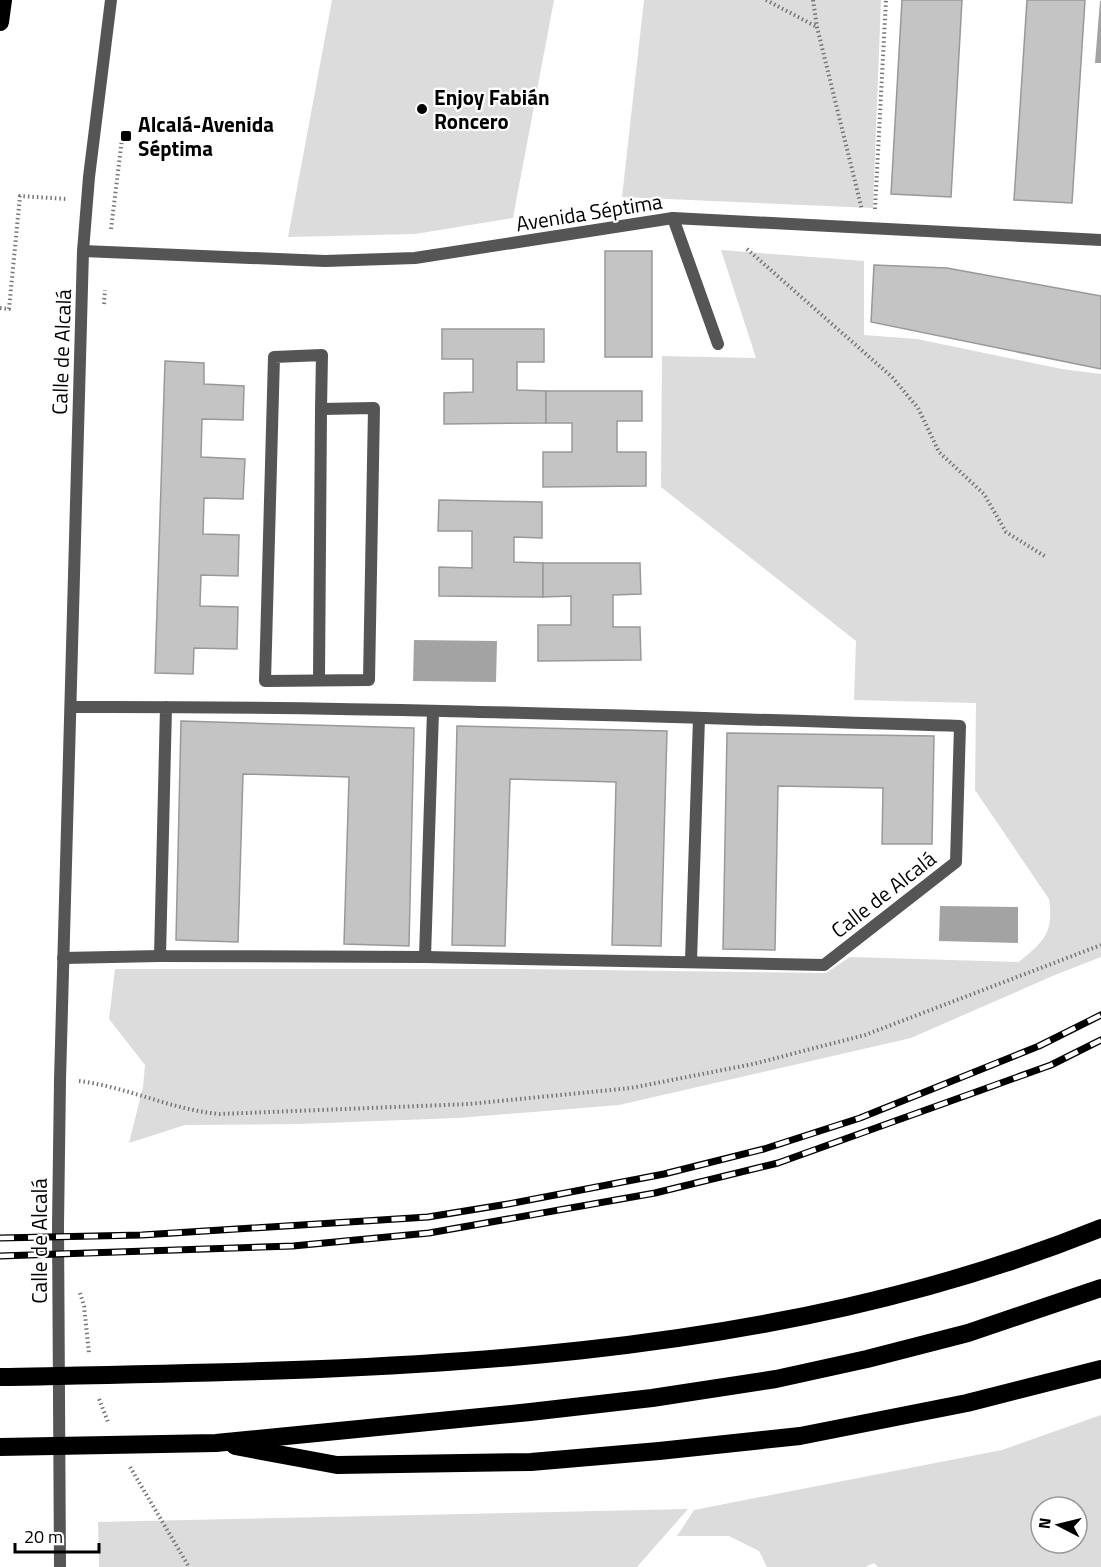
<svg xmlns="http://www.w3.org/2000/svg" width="1101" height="1567" viewBox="0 0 1101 1567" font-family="'Titillium Web',sans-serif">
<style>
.green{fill:#dcdcdc;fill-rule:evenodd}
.water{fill:#a3a3a3}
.building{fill:#c4c4c4;stroke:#999;stroke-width:1.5}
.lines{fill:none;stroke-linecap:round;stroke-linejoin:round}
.path{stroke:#777;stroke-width:4;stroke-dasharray:1.5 3;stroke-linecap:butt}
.lane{stroke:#555;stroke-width:12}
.street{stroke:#555;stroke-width:12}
.highway{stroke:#000;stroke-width:18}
.rail-casing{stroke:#000;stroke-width:7}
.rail{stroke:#fff;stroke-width:4.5;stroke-dasharray:14;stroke-linecap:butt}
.poi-dot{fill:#000;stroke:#fff;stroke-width:2}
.labels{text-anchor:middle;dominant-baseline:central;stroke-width:4.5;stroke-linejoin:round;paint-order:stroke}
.poi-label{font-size:21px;font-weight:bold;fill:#000;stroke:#fff;text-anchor:start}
.street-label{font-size:21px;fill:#000;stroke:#fff}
</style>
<rect width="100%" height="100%" fill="#fff"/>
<!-- green -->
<g class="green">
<path d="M332 0H554L513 218 415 234 288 237Z"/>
<path d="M644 0H881L873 208 622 197Z"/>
<path d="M721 250 864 261V335L917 339 1062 369 1101 374V957L1055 975 911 1038 619 1105 457 1118 299 1124 185 1125 129 1143 143 1087 145 1065 109 1019 115 969H519L826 973 850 957 1019 962C1044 941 1054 933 1049 899L975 790 976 703 854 700 856 641 661 487 662 356 756 358Z"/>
<path d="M1101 1415V1567H878L874 1563 865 1567H767L759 1551 729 1536H677L694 1510 1002 1450ZM1041 1507H1077V1543H1041Z"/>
<path d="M688 1509 637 1567H99L98 1522Z"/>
</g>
<!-- water -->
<g class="water">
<path d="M1100 1H1101V63H1095Z"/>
<path d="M414 640 497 641 496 682 413 681Z"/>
<path d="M940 906 1018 907V943L939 941Z"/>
</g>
<!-- building -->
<g class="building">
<path d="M902 0H962L951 197 891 194Z"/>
<path d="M1027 0H1085L1072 203 1014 200Z"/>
<rect x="605" y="251" width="47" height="106"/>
<path d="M874 265 947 268 1101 296V369L871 322Z"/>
<path d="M442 329H544V362H517V390L546 391V423L444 424V393L473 392V359H442Z"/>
<path d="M165 361 204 363V384L244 386 243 420 202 419 201 457 245 459 243 499 204 498 203 534 239 535 238 576 201 575 200 606 238 607 237 649 194 648 193 674 155 673Z"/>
<path d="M546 391H642V421H617V452H646V486L543 487V452H572V423H546Z"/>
<path d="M439 500 542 502V538L514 537V562L543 563V597L439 596V567L472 568V531H438Z"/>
<path d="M543 563H640L641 594 613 595V627H640L641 660 538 661V625H571V596L543 597Z"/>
<path d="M181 721 414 728 409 946 344 944 349 777 243 774 238 942 176 940Z"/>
<path d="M457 726 667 731 661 946 612 945 616 782 510 779 505 946 452 945Z"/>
<path d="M727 733 934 736 932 844H882L883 788 778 786 775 950 723 949Z"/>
</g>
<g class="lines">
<!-- path -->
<g class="path">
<path d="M766 0 817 27"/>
<path d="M813 0 817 27 862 210"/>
<path d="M875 209 886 0"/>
<path d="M111 229 122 139"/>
<path d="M747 249 892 377 918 408 939 452 984 494 1006 532 1046 557"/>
<path d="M104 304 105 290"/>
<path d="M0 308 9 309 20 196 67 199"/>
<path d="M79 1081C128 1087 172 1110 220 1114L469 1104 631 1088 753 1064 865 1035 1101 945"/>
<path d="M80 1293 84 1306 89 1353"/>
<path d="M99 1399 108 1422"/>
<path d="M130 1467 189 1567"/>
</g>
<!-- lane -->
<g class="lane">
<path d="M673 218 718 344"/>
<path d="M322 355 321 409 374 408 369 680 265 681 274 357Z"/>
<path d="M319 679 321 409"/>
</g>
<!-- street -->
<g class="street">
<path d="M83 251 325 261 415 258 673 218 1101 240"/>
<path d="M71 707C368 706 664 717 960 726L956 862 824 965 425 957 160 956 166 707"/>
<path d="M425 957 433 711"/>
<path d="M63 958 160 956"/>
<path d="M691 961 699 718"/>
<path d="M60 1567 58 1225 60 1080 83 251 89 177 111 0"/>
</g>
<!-- highway -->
<g class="highway">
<path d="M0 22 3 0"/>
<path d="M0 1377C370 1370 752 1369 1101 1228"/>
<path d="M235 1446 337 1465 531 1462 659 1451 800 1436 967 1403 1101 1369"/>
<path d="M0 1447 216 1443 530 1412 652 1398 776 1379 867 1359 968 1333 1101 1288"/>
</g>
<defs>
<g id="rail">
<path d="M0 1238 142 1235 428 1217 508 1204 664 1174 764 1149 860 1118 1039 1046 1101 1015"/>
<path d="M0 1256 293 1246 429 1233 655 1193 778 1163 1051 1065 1101 1040"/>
</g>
</defs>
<!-- rail casing -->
<use href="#rail" class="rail-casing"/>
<!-- rail -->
<use href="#rail" class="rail"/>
</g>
<!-- markers -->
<g class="poi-dot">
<circle cx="422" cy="109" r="6"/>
<rect x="120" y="130" width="12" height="12" rx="3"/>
</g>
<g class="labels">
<!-- poi labels -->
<g class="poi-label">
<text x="434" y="97">Enjoy Fabián<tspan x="434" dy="24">Roncero</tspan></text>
<text x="138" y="124">Alcalá-Avenida<tspan x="138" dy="24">Séptima</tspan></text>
</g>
<!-- street labels -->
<g class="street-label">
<text transform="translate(589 212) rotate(-9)">Avenida Séptima</text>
<text transform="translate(61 352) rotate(-88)">Calle de Alcalá</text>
<text transform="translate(883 894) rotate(-38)">Calle de Alcalá</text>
<text transform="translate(39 1241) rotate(-90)">Calle de Alcalá</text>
</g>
</g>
<!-- north arrow -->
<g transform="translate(1059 1525) rotate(277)"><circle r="28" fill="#ffffff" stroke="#999999" stroke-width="1.5"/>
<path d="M0-4.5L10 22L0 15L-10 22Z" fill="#000000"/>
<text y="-9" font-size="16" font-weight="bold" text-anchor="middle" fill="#000000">N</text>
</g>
<!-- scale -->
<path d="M15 1543v9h84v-9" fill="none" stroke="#000000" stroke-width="3"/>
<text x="24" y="1543" font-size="18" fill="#000000" stroke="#ffffff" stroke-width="4.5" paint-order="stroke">20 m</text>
</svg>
